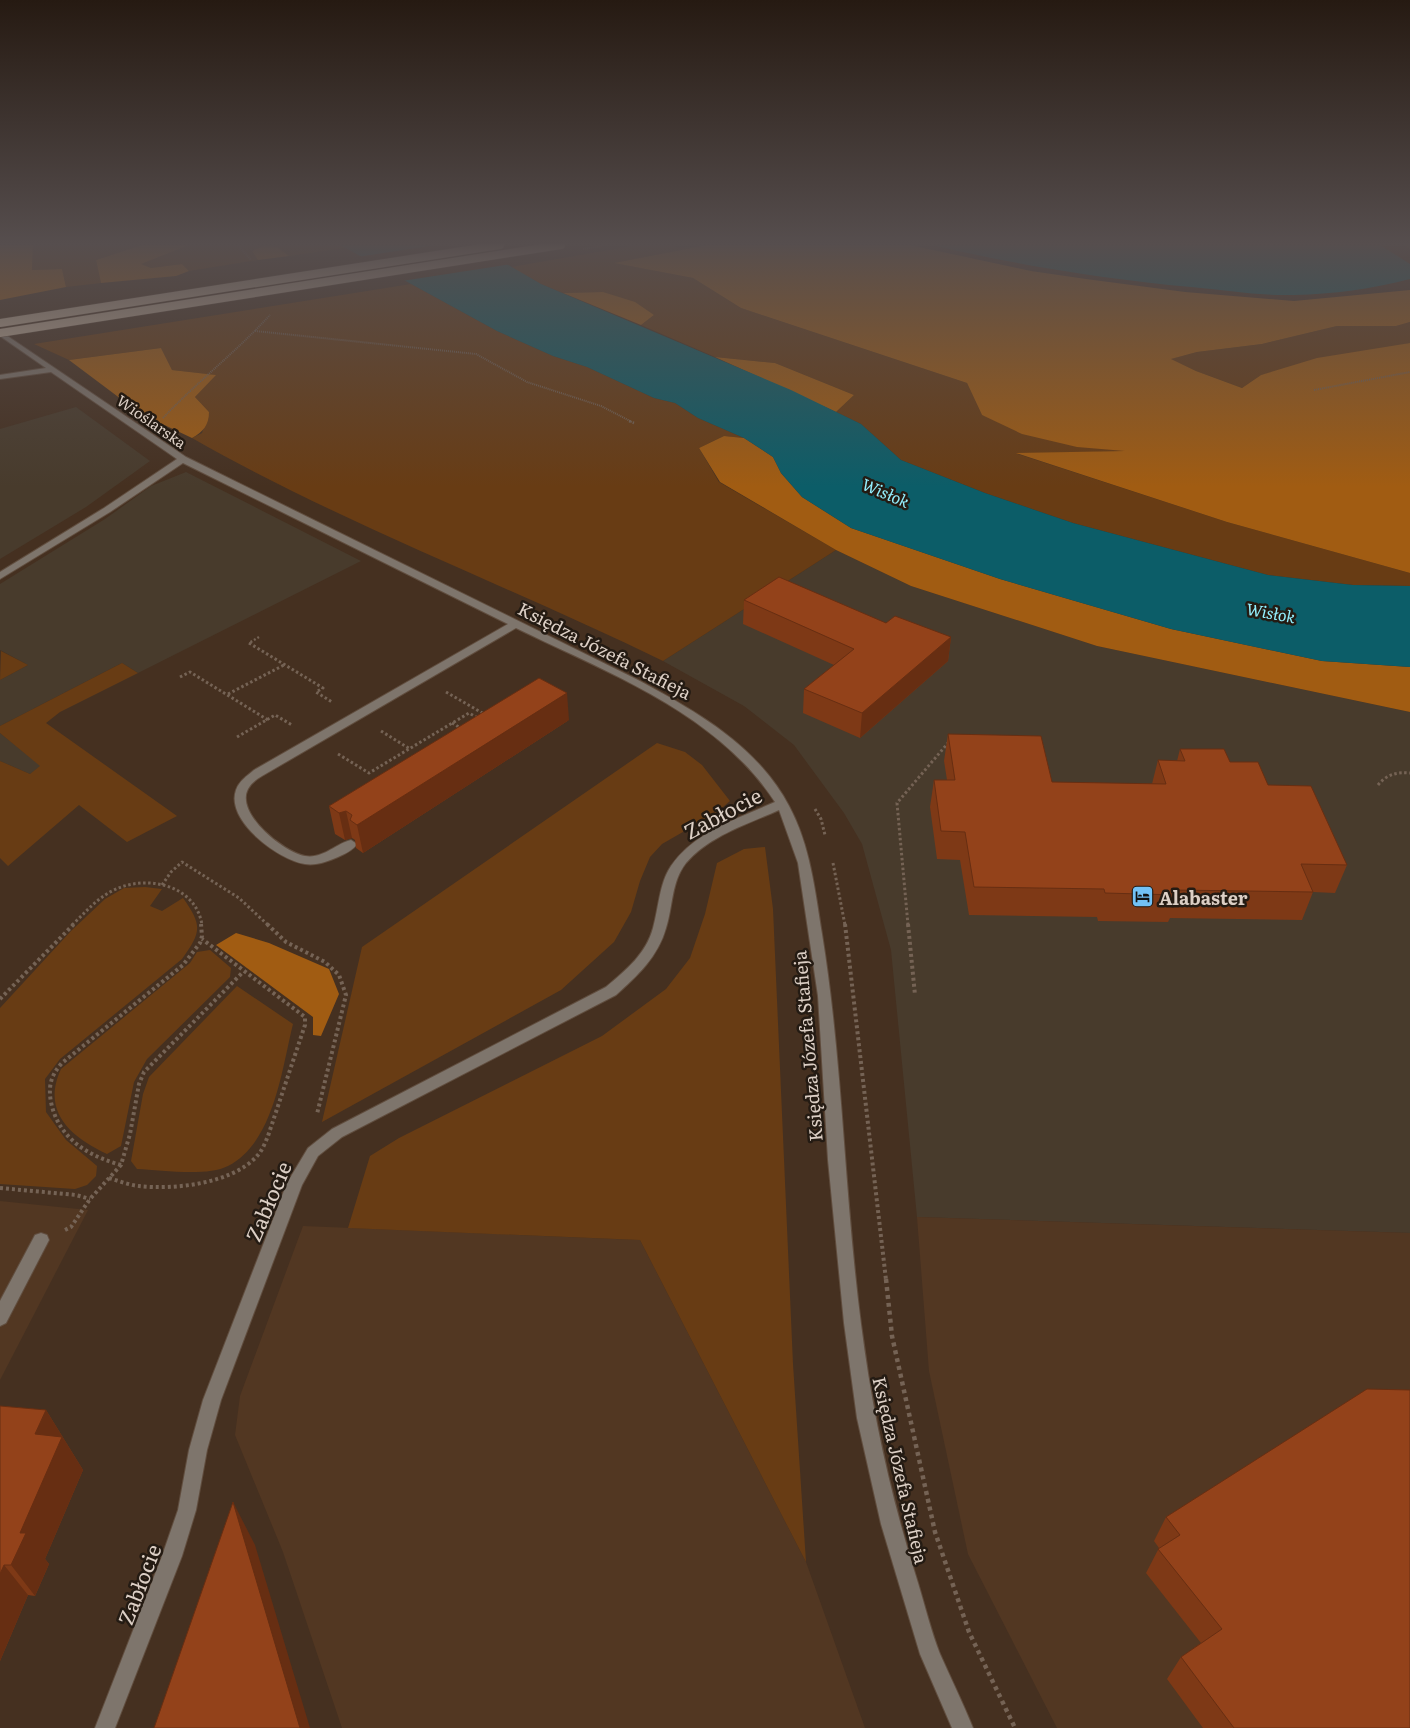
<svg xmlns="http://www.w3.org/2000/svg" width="1410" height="1728" viewBox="0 0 1410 1728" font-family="Literata,serif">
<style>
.commercial{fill:#483b2c}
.built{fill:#523722}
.green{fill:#683c14}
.forest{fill:#a15c12}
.water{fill:#0c5d68}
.pier{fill:#453020}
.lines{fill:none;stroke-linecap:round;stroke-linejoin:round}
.minor-casing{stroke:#604d3e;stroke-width:2}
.path-far4{stroke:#756355;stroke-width:2;stroke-dasharray:1 1;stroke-linecap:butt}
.path-far3{stroke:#756355;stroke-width:2.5;stroke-dasharray:2 2;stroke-linecap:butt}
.path-far2{stroke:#756355;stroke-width:3;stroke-dasharray:2.5 2.5;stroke-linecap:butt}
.path-far1{stroke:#756355;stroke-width:4;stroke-dasharray:3 3;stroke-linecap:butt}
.path{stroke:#756355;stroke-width:4.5;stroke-dasharray:4 4;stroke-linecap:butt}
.minor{fill:#7e756c;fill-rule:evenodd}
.major-bridge-casing{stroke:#604d3e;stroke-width:9;stroke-linecap:butt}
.path-bridge{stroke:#756355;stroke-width:2;stroke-dasharray:1 1;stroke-linecap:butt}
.major-bridge{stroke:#c6b4a0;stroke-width:8}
.wall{fill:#7e3916}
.shaded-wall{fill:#672e12}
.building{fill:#93421a;stroke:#672e12}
.labels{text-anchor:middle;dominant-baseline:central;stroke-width:5;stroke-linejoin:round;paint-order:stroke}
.far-street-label{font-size:15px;fill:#dccfc5;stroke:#241b13}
.far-water-label{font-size:16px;font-style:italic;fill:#93effe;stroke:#241b13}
.street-label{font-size:18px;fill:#dccfc5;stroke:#241b13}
.poi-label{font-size:18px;font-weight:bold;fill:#dccfc5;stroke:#241b13;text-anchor:start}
.near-street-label{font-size:21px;fill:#dccfc5;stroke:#241b13}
</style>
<rect width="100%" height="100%" fill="#453020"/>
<!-- commercial -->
<g class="commercial">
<path d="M76 407 150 461 86 507 0 559V429Z"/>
<path d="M186 472 361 561 138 673 122 663 0 726V680L28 665 0 650V584L105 519 151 486Z"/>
<path d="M836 550 911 586 1097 646 1410 712V1233L917 1217 891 950 862 844 844 813 794 745 744 706 663 661Z"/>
<path d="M0 733 41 766 30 774 0 761Z"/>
</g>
<!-- built -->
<g class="built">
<path d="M0 1201 88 1210 0 1380Z"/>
<path d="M917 1217 1410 1233V1728H1057L968 1554 929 1371Z"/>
<path d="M303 1226 640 1240 806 1562 865 1728H342L283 1552 235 1435 240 1396Z"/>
</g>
<!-- green -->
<g class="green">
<path d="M33 245H142L96 260 101 283 66 287 62 269 32 270Z"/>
<path d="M189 245H340L345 248 289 256 277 247 252 251 258 260 189 271 182 264 151 268 140 264Z"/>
<path d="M638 245H673L678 248 707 245 615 263 693 278 741 308 967 383 982 415 1132 451 1018 454 1227 522 1410 573V586L1353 585 1268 575 1073 523 985 493 901 460 861 424 836 412 854 395 775 363 715 357 641 325 654 315 603 292 563 293 541 284 511 267Z"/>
<path d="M411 284 497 331 553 356 587 367 654 398 675 403 698 418 744 438 724 436 699 448 719 482 836 550 663 661C507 585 343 524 192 438L202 433 209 412 195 397 215 375 172 370 161 348 69 360 34 344Z"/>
<path d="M1410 322V343L1261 375 1242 388 1196 371 1170 359 1197 352 1262 344 1337 326H1396Z"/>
<path d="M1 651 28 665 0 680Z"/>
<path d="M122 663 138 673 60 712 46 723 177 816 127 842 79 805 8 866 0 858V761L30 774 40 766 0 733V726Z"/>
<path d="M657 743 685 752 702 765 730 801 716 813 662 844 650 857 640 881 631 912 614 942 561 990 322 1122 362 947Z"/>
<path d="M765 847 773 909 793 1364 806 1562 640 1240 348 1228 370 1156 399 1138 602 1036 666 989 690 958 705 914 717 863 744 849Z"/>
<path d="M145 887 162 889 150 906 162 911 183 898C203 926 201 932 182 959L60 1059 45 1079 46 1112 66 1140 97 1166 96 1176 87 1185 75 1189 0 1184V1008L71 931 105 899 124 888Z"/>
<path d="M210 950 231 968 230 977 147 1059 134 1082 121 1146 107 1154C71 1137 41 1112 61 1069L190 963 197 952Z"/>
<path d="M237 986 293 1024C282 1068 274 1143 228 1166 207 1177 161 1170 137 1169L131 1161 143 1094 149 1077Z"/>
</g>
<!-- forest -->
<g class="forest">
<path d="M0 245H33L32 270 62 269 66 287 0 300Z"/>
<path d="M142 245H189L141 264 151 268 182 264 189 271 176 276 101 283 96 260Z"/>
<path d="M707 245H910L1031 271 1086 279 1185 292 1294 301 1410 290V322L1396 326H1337L1262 344 1197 352 1171 359 1196 371 1242 388 1261 375 1317 358 1410 343V573L1227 522 1016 453 1125 451 1077 447 1022 434 982 415 967 383 741 308 693 278 614 263Z"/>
<path d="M264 246 277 247 289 256 258 260 252 251Z"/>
<path d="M603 292 635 302 654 315 641 325 563 293Z"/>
<path d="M161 348 172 370 216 375 195 397 209 412C209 425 203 432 192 438L141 414 69 360Z"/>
<path d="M715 357 775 363 854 395 836 412Z"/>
<path d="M724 436 744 438 773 457 781 473 802 497 851 528 1000 579 1171 629 1322 661 1410 667V712L1097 646 911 586 836 550 720 482 699 448Z"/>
<path d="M236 933 269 943 329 969 339 994 321 1036 313 1035V1017L216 945Z"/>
</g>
<!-- water -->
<g class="water">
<path d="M340 245H474L541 284 791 390 861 424 901 460 985 493 1073 523 1268 575 1353 585 1410 586V667L1322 661 1171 629 1000 579 851 528 802 497 781 473 773 457 744 438 698 418 675 403 654 398 587 367 553 356 497 331Z"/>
<path d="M932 245H1380L1410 264V279C1372 289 1333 294 1294 295 1260 296 1225 290 1191 287 1104 279 1017 265 932 245Z"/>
</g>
<!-- pier -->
<path class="pier" d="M436 245H479L512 264 402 281 357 257Z"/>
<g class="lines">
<defs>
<g id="minor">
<path d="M0 331 186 457 636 679C694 710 757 745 789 806 810 845 815 890 822 934 843 1063 844 1194 861 1324 872 1412 891 1498 918 1583 925 1606 931 1631 940 1654 951 1679 963 1703 973 1728H952L920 1654 881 1524 857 1418 844 1323 828 1160 818 996 798 863 779 810C748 824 709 836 686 863 671 882 673 907 666 928 658 957 637 976 616 995L342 1137 318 1156 302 1185 221 1400 207 1450 196 1510 182 1556 115 1728H95L162 1556 178 1510 189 1450 203 1400 287 1183 308 1148 332 1129 606 987C626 970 646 954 653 928 659 907 659 884 671 866 694 832 739 818 775 802 717 713 608 673 516 628L262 776C257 779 251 783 248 789 235 813 283 852 305 856 323 859 335 844 351 840L357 844C353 850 345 854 338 857 329 861 316 866 305 864 279 860 225 821 236 790 239 781 247 776 254 770L508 624 183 463 110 512 0 579V572L104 508 177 459 51 372 0 379V375L46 368 0 336Z"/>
<path d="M41 1233 47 1235 49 1240 6 1323 0 1326V1301L35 1235Z"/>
</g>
</defs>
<!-- minor casing -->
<use href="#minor" class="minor-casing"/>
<!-- path-far4 -->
<g class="path-far4">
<path d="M238 245 251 260"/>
<path d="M1406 245 1410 248"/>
<path d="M255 331 476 354 527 382 601 406 632 422"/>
<path d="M1314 390 1410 372"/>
<path d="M163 418C197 382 236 352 270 315"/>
</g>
<!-- path-far3 -->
<g class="path-far3">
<path d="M629 421 634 423"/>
<path d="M251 644 249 643 259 637"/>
</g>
<!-- path-far2 -->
<g class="path-far2">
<path d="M249 643 323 688 316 692 332 702"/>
<path d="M180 677 190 672 268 720"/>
<path d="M446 692 484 714"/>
<path d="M228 694 284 665"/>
<path d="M452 723 462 729"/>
<path d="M381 731 410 749"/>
<path d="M237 737 275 715 292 725"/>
<path d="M338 754 369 773 469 713 478 718"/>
<path d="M1378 785C1387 774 1397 772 1410 773"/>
<path d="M815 809 821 819 825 835"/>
<path d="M833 863 845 925"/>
<path d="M162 885 171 872 182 862 239 898 268 925"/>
<path d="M72 925C86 912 97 898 114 890 147 874 196 885 202 925"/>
<path d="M908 925 897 803 948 743"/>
</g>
<!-- path-far1 -->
<g class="path-far1">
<path d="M267 924 286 942 325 962 339 975 346 995 317 1114"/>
<path d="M845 924 886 1280"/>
<path d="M908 924 915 995"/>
<path d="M0 999 74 924"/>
<path d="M121 1165C88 1156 58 1138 51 1102 48 1086 51 1075 62 1063L183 965 200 943 202 936 201 924"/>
<path d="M109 1178C119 1181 129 1185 139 1186 173 1190 232 1184 257 1156 262 1151 265 1143 268 1136L305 1025V1017L202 939"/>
<path d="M0 1188 76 1195 90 1199"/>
<path d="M65 1230 71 1227 90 1199 121 1165 130 1134 139 1084 144 1072 243 972"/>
</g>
<!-- path -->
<path class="path" d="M886 1279 892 1336 935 1532 969 1632 1015 1728"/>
<!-- minor -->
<use href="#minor" class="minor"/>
<defs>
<g id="major-bridge">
<path d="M0 323 500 245"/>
<path d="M0 333 561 245"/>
</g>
</defs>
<!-- major-bridge casing -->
<use href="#major-bridge" class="major-bridge-casing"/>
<!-- path-bridge -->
<path class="path-bridge" d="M583 249 607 245"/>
<!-- major-bridge -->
<use href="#major-bridge" class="major-bridge"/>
</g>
<!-- wall -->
<g class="wall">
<path d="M744 600 886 623 951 637 948 661 860 738 803 713 804 689 834 665 743 624Z"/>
<path d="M569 720 363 853 356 848 355 840 352 838 345 840 335 834 329 806Z"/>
<path d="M948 734 1052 782 1152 784 1158 760 1177 761 1180 749 1230 762 1268 785 1347 865 1335 893 1313 892 1302 920 1170 918 1168 922 1098 921 1097 917 969 915 960 860 937 859 930 807 934 780H947L944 761Z"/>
<path d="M0 1406 46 1410 83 1470 45 1559 49 1564 35 1596 28 1595 0 1661Z"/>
<path d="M1166 1517 1410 1728H1203L1167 1679 1181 1657 1201 1643 1146 1573 1159 1548 1154 1541Z"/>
</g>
<!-- shaded-wall -->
<g class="shaded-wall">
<path d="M951 637 948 661 860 738 862 713Z"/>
<path d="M567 693 569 720 363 853 357 825Z"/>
<path d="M346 811 352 838 345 840 339 813Z"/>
<path d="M46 1410 83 1470 45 1559 49 1564 35 1596 11 1565 20 1533 35 1434Z"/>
<path d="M233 1502 255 1545 310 1728H300Z"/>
<path d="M4 1565 28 1595 0 1661V1574Z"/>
</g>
<!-- building -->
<g class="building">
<path d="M779 577 886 623 895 616 951 637 862 713 804 689 854 649 744 600Z"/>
<path d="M539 678 567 693 357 825 350 820 352 815 346 811 339 813 329 806Z"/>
<path d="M948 734 1041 736 1052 782 1166 784 1158 760 1185 761 1180 749H1224L1230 762H1258L1268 785 1311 786 1347 865 1301 864 1313 892 1175 890 1177 895 1105 893 1104 889 974 887 965 832 941 831 934 780H955Z"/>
<path d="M1367 1389 1410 1390V1728H1234L1181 1657 1222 1629 1158 1549 1180 1535 1166 1517Z"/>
<path d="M0 1406 46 1410 35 1434 62 1437 20 1533H26L11 1565H4L0 1574Z"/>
<path d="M233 1502 300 1728H154Z"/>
</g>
<!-- sky -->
<linearGradient id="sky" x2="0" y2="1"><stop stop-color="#261a12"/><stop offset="0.5" stop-color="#564e4e"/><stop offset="1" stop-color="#564e4e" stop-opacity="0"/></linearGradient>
<rect width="1410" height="487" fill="url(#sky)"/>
<!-- icons -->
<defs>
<symbol id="hotel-square" viewBox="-11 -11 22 22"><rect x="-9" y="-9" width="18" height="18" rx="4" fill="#72c1f5" stroke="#241b13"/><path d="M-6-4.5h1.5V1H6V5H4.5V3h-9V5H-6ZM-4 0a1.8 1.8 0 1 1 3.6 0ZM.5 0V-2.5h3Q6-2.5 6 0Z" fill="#111"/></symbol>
</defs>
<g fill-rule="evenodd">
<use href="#hotel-square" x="1130" y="884" width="25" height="25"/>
</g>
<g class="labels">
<!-- far-street labels -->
<g class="far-street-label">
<text transform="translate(152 421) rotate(35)">Wioślarska</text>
</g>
<!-- far-water labels -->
<g class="far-water-label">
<text transform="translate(886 492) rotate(23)">Wisłok</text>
<text transform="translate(1271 612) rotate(10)">Wisłok</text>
</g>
<!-- street labels -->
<g class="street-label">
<text transform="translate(605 650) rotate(27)">Księdza Józefa Stafieja</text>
<text transform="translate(807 1046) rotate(-95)">Księdza Józefa Stafieja</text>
<text transform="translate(901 1470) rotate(77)">Księdza Józefa Stafieja</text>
</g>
<!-- poi labels -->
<g class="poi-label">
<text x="1159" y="897">Alabaster</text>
</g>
<!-- near-street labels -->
<g class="near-street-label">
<text transform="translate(722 812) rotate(-28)">Zabłocie</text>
<text transform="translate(267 1201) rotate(-67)">Zabłocie</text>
<text transform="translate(138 1584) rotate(-69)">Zabłocie</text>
</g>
</g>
</svg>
